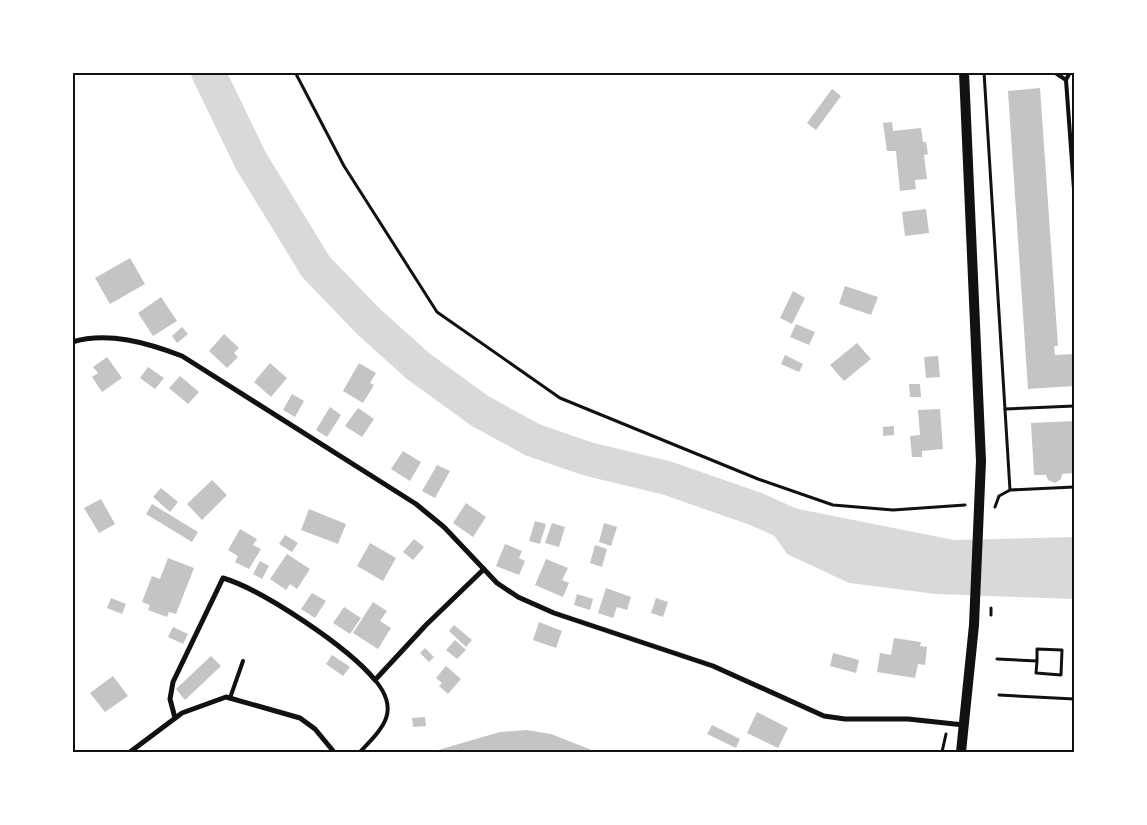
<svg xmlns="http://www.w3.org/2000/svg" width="1147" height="825" viewBox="0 0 1147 825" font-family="Helvetica,sans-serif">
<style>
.water{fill:#d9d9d9}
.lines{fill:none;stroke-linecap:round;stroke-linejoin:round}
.river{stroke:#d9d9d9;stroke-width:34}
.building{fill:#c4c4c4}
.path{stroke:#111;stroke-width:3}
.service{stroke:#111;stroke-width:4}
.minor{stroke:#111;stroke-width:5}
.secondary{stroke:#111;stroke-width:10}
.neatline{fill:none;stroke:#111;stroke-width:2}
</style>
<rect width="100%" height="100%" fill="#fff"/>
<!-- water -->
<path class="water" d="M783 506 954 540 1074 537V599L936 594 849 583 787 554 756 509Z"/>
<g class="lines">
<!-- river -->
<path class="river" d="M208 72 251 161 316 267 369 322 418 366 480 411 533 440 588 459 667 478 756 509 798 528"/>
</g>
<!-- building -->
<g class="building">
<path d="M1040 88 1058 346H1054L1055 355 1074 354V386L1028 389 1008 91Z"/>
<path d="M832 89 841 96 816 130 807 123Z"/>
<path d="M892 122 893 131 921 128 923 142H926L928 154 924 155 927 179 915 180 916 189 900 191 896 151H887L883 123Z"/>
<path d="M926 209 929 233 905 236 902 212Z"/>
<path d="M130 258 145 284 110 304 95 278Z"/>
<path d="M845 286 878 297 871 315 839 304Z"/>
<path d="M793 291 805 298 792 324 780 318Z"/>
<path d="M161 297 177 321 153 336 138 313Z"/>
<path d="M796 324 815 332 809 345 790 337Z"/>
<path d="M182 327 188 334 177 343 172 336Z"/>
<path d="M224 334 239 348 234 353 238 357 227 368 209 351Z"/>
<path d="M857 343 871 359 844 381 830 365Z"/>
<path d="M785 355 803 364 799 372 781 364Z"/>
<path d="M938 356 940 377 926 378 924 357Z"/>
<path d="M107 357 122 378 102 392 92 377 98 373 93 367Z"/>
<path d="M270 363 287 378 271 397 254 382Z"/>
<path d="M359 363 376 373 370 383 374 385 363 403 343 391Z"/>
<path d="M148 367 164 378 155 389 140 378Z"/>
<path d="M180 376 199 392 188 404 169 388Z"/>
<path d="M909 384H920L921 397H910Z"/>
<path d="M292 394 304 401 295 417 283 410Z"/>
<path d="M330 407 341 415 327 437 316 430Z"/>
<path d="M358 408 374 419 362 437 345 426Z"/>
<path d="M940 409 943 449 922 451V457H912L910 436 920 435 918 410Z"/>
<path d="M1074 421V473L1062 474 1061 479 1055 483 1048 480 1046 475H1034L1031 423Z"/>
<path d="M894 426V435L883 436V427Z"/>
<path d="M403 451 421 462 410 481 391 469Z"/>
<path d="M437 465 450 471 435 498 422 491Z"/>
<path d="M212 480 227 495 202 520 187 504Z"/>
<path d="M161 488 178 502 170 512 153 497Z"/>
<path d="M101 499 115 524 99 533 84 508Z"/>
<path d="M466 503 486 517 473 537 453 523Z"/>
<path d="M152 504 198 532 192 542 146 514Z"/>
<path d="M309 509 346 524 338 544 301 530Z"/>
<path d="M535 521 546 524 540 544 529 541Z"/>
<path d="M552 523 565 527 559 547 545 543Z"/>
<path d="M604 523 617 527 611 546 599 542Z"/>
<path d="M240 529 257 539 253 545 261 549 249 569 235 562 238 556 228 550Z"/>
<path d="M285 535 298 543 292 552 279 544Z"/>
<path d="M414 539 424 547 413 560 403 552Z"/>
<path d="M370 543 396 558 383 581 357 566Z"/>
<path d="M505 544 522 551 519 558 525 561 519 575 496 566Z"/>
<path d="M595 545 607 549 602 567 590 563Z"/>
<path d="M287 554 310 569 297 589 290 584 286 590 270 579Z"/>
<path d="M168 558 194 568 176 614 169 612 167 617 148 610 150 605 142 602 152 576 160 579Z"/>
<path d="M546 559 568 568 562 580 569 583 563 597 535 585Z"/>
<path d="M260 561 269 566 262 579 253 574Z"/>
<path d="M606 588 631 597 627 610 617 607 613 618 598 613Z"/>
<path d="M312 593 326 601 315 618 301 609Z"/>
<path d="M577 594 593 599 590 610 574 605Z"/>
<path d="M111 598 126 604 122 614 107 608Z"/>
<path d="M656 598 668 602 663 617 651 613Z"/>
<path d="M373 602 387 611 380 621 391 628 378 649 353 633Z"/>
<path d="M344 607 361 618 350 634 333 623Z"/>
<path d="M539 622 562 631 556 648 533 640Z"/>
<path d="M454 625 472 640 466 647 449 631Z"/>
<path d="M173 627 188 634 183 644 168 637Z"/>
<path d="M894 638 921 642 920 646 927 647 925 665 918 664 915 678 877 672 880 653 891 655Z"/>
<path d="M455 640 466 650 457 659 446 650Z"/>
<path d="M425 648 434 657 429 662 420 653Z"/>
<path d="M833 653 859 660 856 673 830 666Z"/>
<path d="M332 655 350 667 343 676 326 664Z"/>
<path d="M211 656 221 666 185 700 176 689Z"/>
<path d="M446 666 461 679 448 694 439 686 442 683 436 678Z"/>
<path d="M113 676 128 696 105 712 90 693Z"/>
<path d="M757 712 788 728 778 748 747 733Z"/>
<path d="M425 717 426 726 413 727 412 718Z"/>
<path d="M712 725 740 739 736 748 707 734Z"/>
<path d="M526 730 551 734 597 752H431L500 732Z"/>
</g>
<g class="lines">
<!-- path -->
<g class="path">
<path d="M295 72 344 166 437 312 560 398 758 479 833 505 893 510 965 505"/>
<path d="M984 72 1010 490"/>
<path d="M1005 409 1074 406"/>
<path d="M995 507 999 496 1010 490 1074 487"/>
<path d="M991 615V608"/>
<path d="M997 659 1037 661 1036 673 1061 675 1062 650 1037 649V661"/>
<path d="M999 695 1074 699"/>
<path d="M942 752 946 734"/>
</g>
<!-- service -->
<g class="service">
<path d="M1054 72 1066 80"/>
<path d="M1070 72 1066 80 1074 189"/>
<path d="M230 698 243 661"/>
<path d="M360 752C383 728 401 711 375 680"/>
</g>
<!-- minor -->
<g class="minor">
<path d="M72 342C108 331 148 343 182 356L416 504 444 527 497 583 518 597 554 613 713 666 824 716 845 719H908L964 725"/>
<path d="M175 718 170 699 173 682 223 578C263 590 348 647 375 680L426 625 484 569"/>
<path d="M130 752 182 713 226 697 300 718 315 729 334 752"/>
</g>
<!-- secondary -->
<path class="secondary" d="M961 752 974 625 981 461 964 72"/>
</g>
<!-- border -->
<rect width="1147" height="825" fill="none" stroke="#ffffff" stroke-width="148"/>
<rect x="74" y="74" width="999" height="677" class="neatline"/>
</svg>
